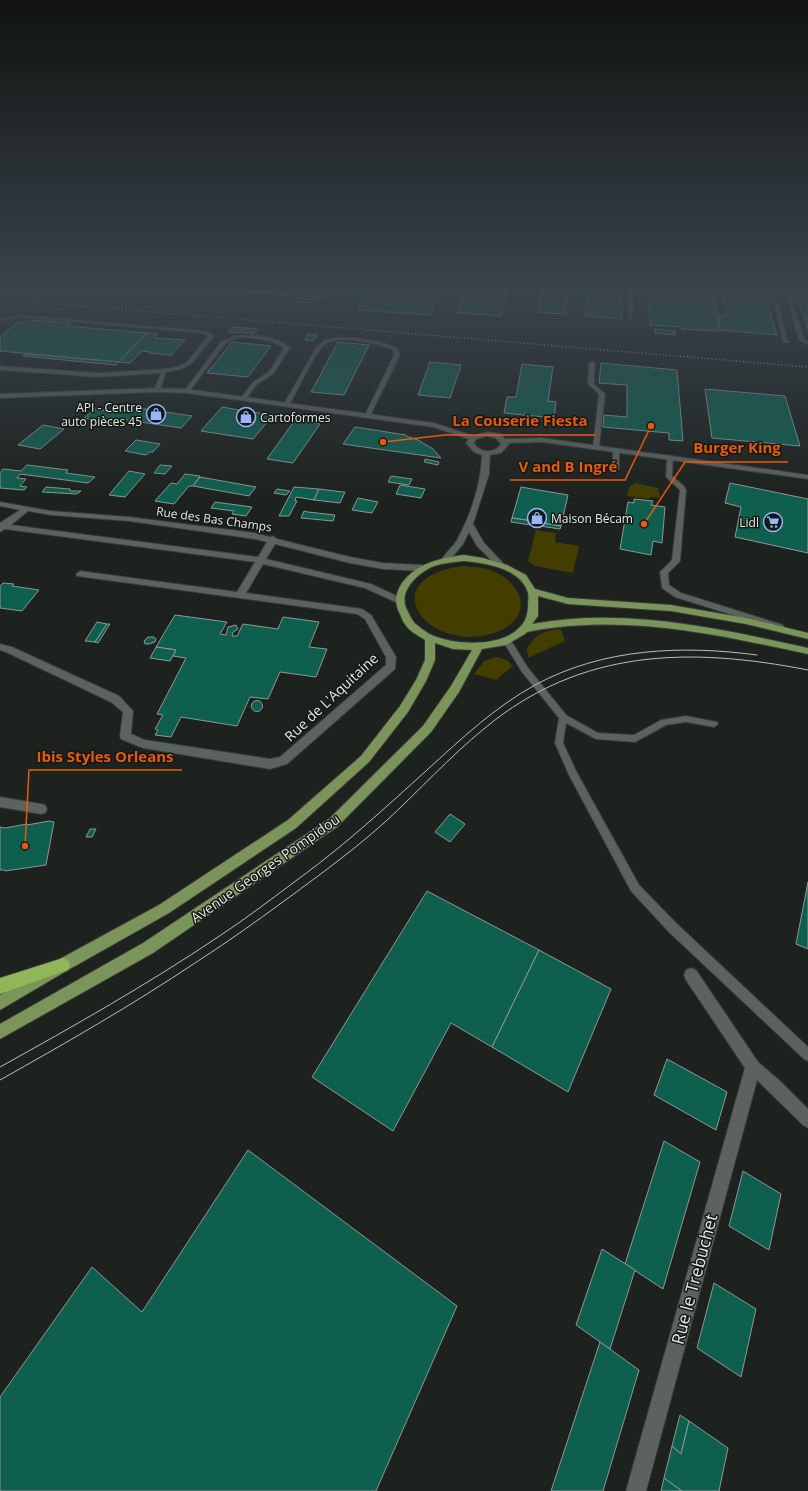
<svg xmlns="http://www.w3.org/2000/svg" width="808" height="1491" viewBox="0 0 808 1491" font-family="'Open Sans',sans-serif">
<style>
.green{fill:#433d00}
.building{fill:#0f5f4f;stroke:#8f9895}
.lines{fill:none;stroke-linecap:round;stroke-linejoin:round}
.service-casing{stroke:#383c39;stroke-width:2}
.minor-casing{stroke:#383c39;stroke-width:2}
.tertiary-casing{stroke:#383c39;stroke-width:2}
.primary-casing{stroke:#383c39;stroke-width:2}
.motorway-casing{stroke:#383c39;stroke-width:2}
.service{fill:#5c625d;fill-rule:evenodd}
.minor{fill:#5c625d;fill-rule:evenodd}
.tertiary{fill:#5c625d;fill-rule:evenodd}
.primary{fill:#7b9459;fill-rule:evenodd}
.motorway{fill:#90b657;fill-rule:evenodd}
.tram{stroke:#bbbfbc;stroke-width:1}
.rail{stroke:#bbbfbc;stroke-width:1.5;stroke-dasharray:1 2.5;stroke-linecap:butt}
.labels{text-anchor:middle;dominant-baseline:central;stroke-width:3;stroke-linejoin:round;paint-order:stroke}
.far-poi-label{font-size:12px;fill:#e7ebe8;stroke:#131914;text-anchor:end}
.far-street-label{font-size:12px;fill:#e7ebe8;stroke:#131914}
.street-label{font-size:14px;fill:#e7ebe8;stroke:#131914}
.near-street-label{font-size:17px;fill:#e7ebe8;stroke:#131914}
.leader{fill:none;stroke:#e8590c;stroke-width:1.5}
.callout-dot{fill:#e8590c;stroke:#131914;stroke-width:1.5}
.callout-label{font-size:15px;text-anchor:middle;font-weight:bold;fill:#e8590c;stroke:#131914;stroke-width:3;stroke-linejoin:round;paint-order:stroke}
</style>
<rect width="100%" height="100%" fill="#1d221e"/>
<!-- green -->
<g class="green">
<path d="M635 483 658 488 660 498 650 497 649 499 627 496 629 487Z"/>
<path d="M536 530 556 533 555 542 579 546 573 573 535 566 528 561Z"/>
<path d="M462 566C473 567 484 567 495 572 524 585 533 617 499 631 432 659 368 580 462 566Z"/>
<path d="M561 629 565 641 528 658 527 649C534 634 546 630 561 629Z"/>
<path d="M496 657 507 660 513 666 496 680 474 674 484 661Z"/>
</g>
<!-- building -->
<g class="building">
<path d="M231 291H303L298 297Z"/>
<path d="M303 291H319L311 303 295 302Z"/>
<path d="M319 291H337L331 300 314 298Z"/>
<path d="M368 291H440L430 315 358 310Z"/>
<path d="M464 291H508L501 316 457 313Z"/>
<path d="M542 291H568L565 314 538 312Z"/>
<path d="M587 291H622V319L585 316Z"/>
<path d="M648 291H713L720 331 681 329V327L650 325Z"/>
<path d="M722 291 765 295 777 335 720 330 718 315 727 316Z"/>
<path d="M794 297 808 298V329L799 303H797Z"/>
<path d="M30 320 71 323 68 326 147 333 119 362 0 351V337L18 322H26Z"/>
<path d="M232 327 257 329 254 333 228 332Z"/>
<path d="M655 329 675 331V335L655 333Z"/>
<path d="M147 333 158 334 154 338 185 340 171 355 149 353 150 352 142 351 130 363 119 362Z"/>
<path d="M308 334 317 335 313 341 305 340Z"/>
<path d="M232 342 271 346 248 377 207 373Z"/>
<path d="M338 342 369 345 344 395 311 392Z"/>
<path d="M26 354 119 362 116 365 23 356Z"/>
<path d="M430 362 461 365 450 398 418 395Z"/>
<path d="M601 363 677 370 683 441 669 440V433L603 427 604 415 627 417V385L599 383Z"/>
<path d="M522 364 553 367 548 401 556 402 554 418 504 413 507 397H516Z"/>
<path d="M705 389 785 396 800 446 712 438Z"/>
<path d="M132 407 192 416 181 428 120 419 115 424 84 418 95 409 117 412 120 410 128 411Z"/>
<path d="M222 407 251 412 273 415 253 439 201 431Z"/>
<path d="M295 420 320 424 293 463 267 459Z"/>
<path d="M43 425 64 429 40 449 18 445Z"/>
<path d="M355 427 406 435V436L418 440 433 449 441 458 343 444Z"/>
<path d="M136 440 160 444 153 452H150L146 455 125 451Z"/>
<path d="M425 459 439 462 438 465 424 462Z"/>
<path d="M27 465 68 470 66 473 95 477 88 483 20 474 17 478 26 479 20 486 27 487 24 490 0 488V473L3 469 21 471Z"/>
<path d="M160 465 172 466 165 474 154 473Z"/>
<path d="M129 471 145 474 125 497 109 495Z"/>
<path d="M185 474 200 476 193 486H189L174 504 155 501 171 483 177 484Z"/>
<path d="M391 476 412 479 409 485 388 482Z"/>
<path d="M200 477 256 487 249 496 193 486Z"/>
<path d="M730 483 808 499V553L735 537 741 507 725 503Z"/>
<path d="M400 485 425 489 421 498 396 494Z"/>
<path d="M46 487 70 489V491H81L77 494 42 492Z"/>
<path d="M294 487 319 489 314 500 296 497 295 501H297L289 516H279Z"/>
<path d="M521 487 568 495 561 526 541 523 540 526 531 525 532 521 512 518Z"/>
<path d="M277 489 290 491 286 495 274 493Z"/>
<path d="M319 489 343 492H345L340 503 314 500Z"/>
<path d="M358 498 378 502 372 513 352 510Z"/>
<path d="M634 499 653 501 651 505 665 507 662 543 653 541 651 555 620 549 628 502 634 503Z"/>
<path d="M215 502 252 507 246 516 232 514 234 511 211 508Z"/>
<path d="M304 511 308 512 335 515 333 521 301 518Z"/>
<path d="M512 518 532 521 531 525 511 522Z"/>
<path d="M541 523 561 526 560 529 540 526Z"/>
<path d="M3 583 14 584 12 586 39 590 22 611 0 608V586Z"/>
<path d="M175 615 227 622 220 634 226 635 228 627 236 625 238 629 233 632 232 636H237L243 624 278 629 283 617 319 622 309 647 327 649 316 677 280 672 268 699 250 697 237 726 181 717 171 737 155 735 158 730 155 729 163 715 157 714 186 658 173 656 176 650 156 647Z"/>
<path d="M97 622 107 624 95 642 85 641Z"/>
<path d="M107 624H110L98 643 95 642Z"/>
<path d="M148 637H154L156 639 155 642 149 644H145L144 641Z"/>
<path d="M156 647 176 650 170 661 150 658Z"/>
<circle cx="257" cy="706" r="5.5"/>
<path d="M450 814 465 824 450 842 435 832Z"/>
<path d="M49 821 54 822 46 865 5 871V870H0V827L5 828 27 824V825Z"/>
<path d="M90 829H96L92 837H86Z"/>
<path d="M808 882V949L796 944Z"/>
<path d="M427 891 539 950 492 1047 451 1023 393 1131 312 1077Z"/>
<path d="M539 950 611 989 568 1092 492 1047Z"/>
<path d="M667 1059 727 1092 716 1130 654 1095Z"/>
<path d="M664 1141 700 1162 663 1289 625 1264Z"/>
<path d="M248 1150 457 1306 376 1491H0V1397L92 1267 142 1312Z"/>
<path d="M743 1171 781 1194 769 1250 729 1226Z"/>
<path d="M602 1249 635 1270 610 1349 576 1325Z"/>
<path d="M714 1283 756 1309 741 1377 697 1348Z"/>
<path d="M600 1342 639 1370 603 1491H551Z"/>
<path d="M680 1415 689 1421 681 1454 672 1446Z"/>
<path d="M689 1421 728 1448 719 1491H682L664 1478 672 1446 681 1454Z"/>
<path d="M664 1478 682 1491H661Z"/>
</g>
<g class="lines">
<defs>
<g id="service">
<path d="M518 291H522L520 299 518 300 516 299Z"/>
<path d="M630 291H634L632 318 630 319 628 318Z"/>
<path d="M769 291H773L774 298 778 303 788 343 783 342 774 303 770 298Z"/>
<path d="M785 291H789L804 339 808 341V345L799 340Z"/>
<path d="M20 315 203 331 212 334 213 337 191 364 181 369 166 372 160 390 157 392 154 390 161 373 99 377 0 370V366L99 373 164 369 177 367 187 362 208 336 202 333 20 317 0 321V319Z"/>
<path d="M235 336C251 334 277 336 290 348L273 374 257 384 246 399 241 398 253 382 269 372 284 348C272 340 251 336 237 338 232 339 229 342 225 344L189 392H185V390L221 342Z"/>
<path d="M333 338C349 336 384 340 398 349L400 355 370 416 365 415 394 355 393 350 388 348C372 343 339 334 324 345 316 351 296 393 290 404L287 406 284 404 317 346 325 340Z"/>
<path d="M592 361 595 363 594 384 605 394 599 447 596 449 593 447 599 394 588 384 589 363Z"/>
<path d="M616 448 619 450V469L616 471 613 469V450Z"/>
<path d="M670 455 673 457 672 476 684 486 686 490 680 561 668 573 669 585 681 593 783 625 784 627 783 629H777L675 597 662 588 660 572 672 560 680 490 666 477 667 457Z"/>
<path d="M507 638 510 639 528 668 566 715 598 733 634 735 661 720 686 716 717 722 718 724 714 727 686 722 666 725 635 742 596 739 566 723 563 743 576 771 639 885 677 924 808 1047V1061L804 1059 669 932 631 891 569 775 555 743 559 718 522 672 503 641Z"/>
</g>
<g id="minor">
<path d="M542 438 808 475V479L542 442 504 443 500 441 504 439Z"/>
<path d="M0 502 51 511 129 517 255 533 270 537 273 536 277 539 350 557 383 563 422 565 426 568 422 571 383 569 350 563 275 544 266 559 371 584 403 599 405 601 400 604 365 588 263 564 246 593 362 609 371 615 396 657 395 669 287 764 270 769 143 748 121 739 120 736 123 712 111 702 6 652 0 650V644L12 647 119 696 133 711 131 734 145 740 270 759 280 757 386 665V657L365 619 357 614 77 576 76 574 80 571 237 592 255 562 5 529 0 532V523L20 510 0 506ZM28 511 51 515 129 521 255 539 267 542 258 557 11 525Z"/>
<path d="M0 797 41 804 45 805 47 809 45 813 41 814 0 807Z"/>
<path d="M691 968 696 970 758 1062 781 1082 808 1109V1128L803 1125 757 1080 646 1491H626L745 1068 686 980 684 975 686 970Z"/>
</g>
<path id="tertiary" d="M157 388 187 389 434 423 473 436 487 432 501 434 509 444 501 453 490 455 489 474 473 524 484 543 504 564 500 567 497 566 477 546 469 532 463 544 449 561H443L442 559C446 552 453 547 457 540 471 515 481 483 482 455L474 452 466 443 469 439 433 427 187 393 157 392 0 398V394ZM487 436 496 438 501 444C495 454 479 453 474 443L476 439Z"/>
<path id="primary" d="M464 555 483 558 507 565 526 575 535 589 568 598 671 605 746 618 808 633V639L746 624 671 611 568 604 538 596V616L532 624C625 607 717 628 808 648V654C714 634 623 613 527 632L525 634 506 645 482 649 459 692 431 732 337 827 153 953 0 1039V1024L143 943 329 819 423 726 451 686 472 650 453 649 435 643V660L426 681 408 712 369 762 296 828 169 913 68 970 0 1010V995L58 960 159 905 288 820 361 756 400 706 416 680 425 660V640C420 636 412 633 408 628 404 624 402 619 400 614 394 603 395 594 402 583 417 563 440 558 464 555ZM464 561C485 563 521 568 528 593 529 597 528 601 528 605 528 614 526 622 518 629 499 647 457 645 434 636 428 634 422 629 417 625 412 622 410 615 407 610 397 591 419 572 434 566 444 563 454 562 464 561Z"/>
<path id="motorway" d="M63 958 68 960 70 965 68 970 0 994V978Z"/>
</defs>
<!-- service casing -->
<use href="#service" class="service-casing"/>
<!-- minor casing -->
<use href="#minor" class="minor-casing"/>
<!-- tertiary casing -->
<use href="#tertiary" class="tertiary-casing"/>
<!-- primary casing -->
<use href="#primary" class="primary-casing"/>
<!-- motorway casing -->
<use href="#motorway" class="motorway-casing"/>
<!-- service -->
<use href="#service" class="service"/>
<!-- minor -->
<use href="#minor" class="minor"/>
<!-- tertiary -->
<use href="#tertiary" class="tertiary"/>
<!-- primary -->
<use href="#primary" class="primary"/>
<!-- motorway -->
<use href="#motorway" class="motorway"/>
<!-- tram -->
<g class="tram">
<path d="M0 1067C74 1026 148 984 218 937 247 918 274 897 301 877 346 844 386 807 427 770 461 739 495 707 535 685 603 648 682 645 757 655"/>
<path d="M0 1080C66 1043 132 1005 195 963 240 934 283 902 326 870 346 855 366 839 385 822 419 791 449 757 485 728 581 648 691 647 808 670"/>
</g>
<!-- rail -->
<path class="rail" d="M0 299 808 367"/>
</g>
<!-- sky -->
<linearGradient id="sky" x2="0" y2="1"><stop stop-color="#101310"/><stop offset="0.58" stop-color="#3a444c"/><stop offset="1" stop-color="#3a444c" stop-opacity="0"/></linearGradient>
<rect width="808" height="499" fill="url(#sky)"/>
<!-- icons -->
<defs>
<symbol id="shop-ring" viewBox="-11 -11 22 22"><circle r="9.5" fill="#131914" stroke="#9ab5fd" stroke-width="1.5"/><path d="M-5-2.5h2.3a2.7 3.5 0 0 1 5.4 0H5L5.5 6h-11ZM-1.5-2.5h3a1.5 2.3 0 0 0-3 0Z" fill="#9ab5fd"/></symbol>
<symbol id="supermarket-ring" viewBox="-11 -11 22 22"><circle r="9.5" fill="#131914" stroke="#9ab5fd" stroke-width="1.5"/><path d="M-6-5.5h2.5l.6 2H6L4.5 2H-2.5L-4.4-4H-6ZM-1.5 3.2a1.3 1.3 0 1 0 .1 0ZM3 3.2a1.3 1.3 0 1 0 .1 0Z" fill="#9ab5fd"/></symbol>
</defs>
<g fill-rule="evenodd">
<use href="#shop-ring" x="145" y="403" width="22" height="22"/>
<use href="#shop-ring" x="235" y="406" width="22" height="22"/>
<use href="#shop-ring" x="526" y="507" width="22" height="22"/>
<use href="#supermarket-ring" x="762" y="511" width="22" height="22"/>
</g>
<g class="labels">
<!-- far-poi labels -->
<g class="far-poi-label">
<text x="142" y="407">API - Centre<tspan x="142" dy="14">auto pièces 45</tspan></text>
<text x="260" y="417" text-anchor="start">Cartoformes</text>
<text x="551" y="518" text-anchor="start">Maison Bécam</text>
<text x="759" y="522">Lidl</text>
</g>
<!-- far-street labels -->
<g class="far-street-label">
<text transform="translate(214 519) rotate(8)">Rue des Bas Champs</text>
</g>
<!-- street labels -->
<g class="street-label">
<text transform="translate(331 697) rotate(-43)">Rue de L'Aquitaine</text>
<text transform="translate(265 868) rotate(-35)">Avenue Georges Pompidou</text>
</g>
<!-- near-street labels -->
<g class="near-street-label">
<text transform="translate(694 1279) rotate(-75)">Rue le Trebuchet</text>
</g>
</g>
<!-- callouts -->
<path class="leader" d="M383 442L445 435H596M644 524L685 462H788M651 426L625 480H510M25 846L29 770H182"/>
<g class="callout-dot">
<circle cx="383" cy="442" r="4"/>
<circle cx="644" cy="524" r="4"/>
<circle cx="651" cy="426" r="4"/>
<circle cx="25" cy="846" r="4"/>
</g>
<g class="callout-label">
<text x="520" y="426">La Couserie Fiesta</text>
<text x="737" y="453">Burger King</text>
<text x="568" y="472">V and B Ingré</text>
<text x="105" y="762">Ibis Styles Orleans</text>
</g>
</svg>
